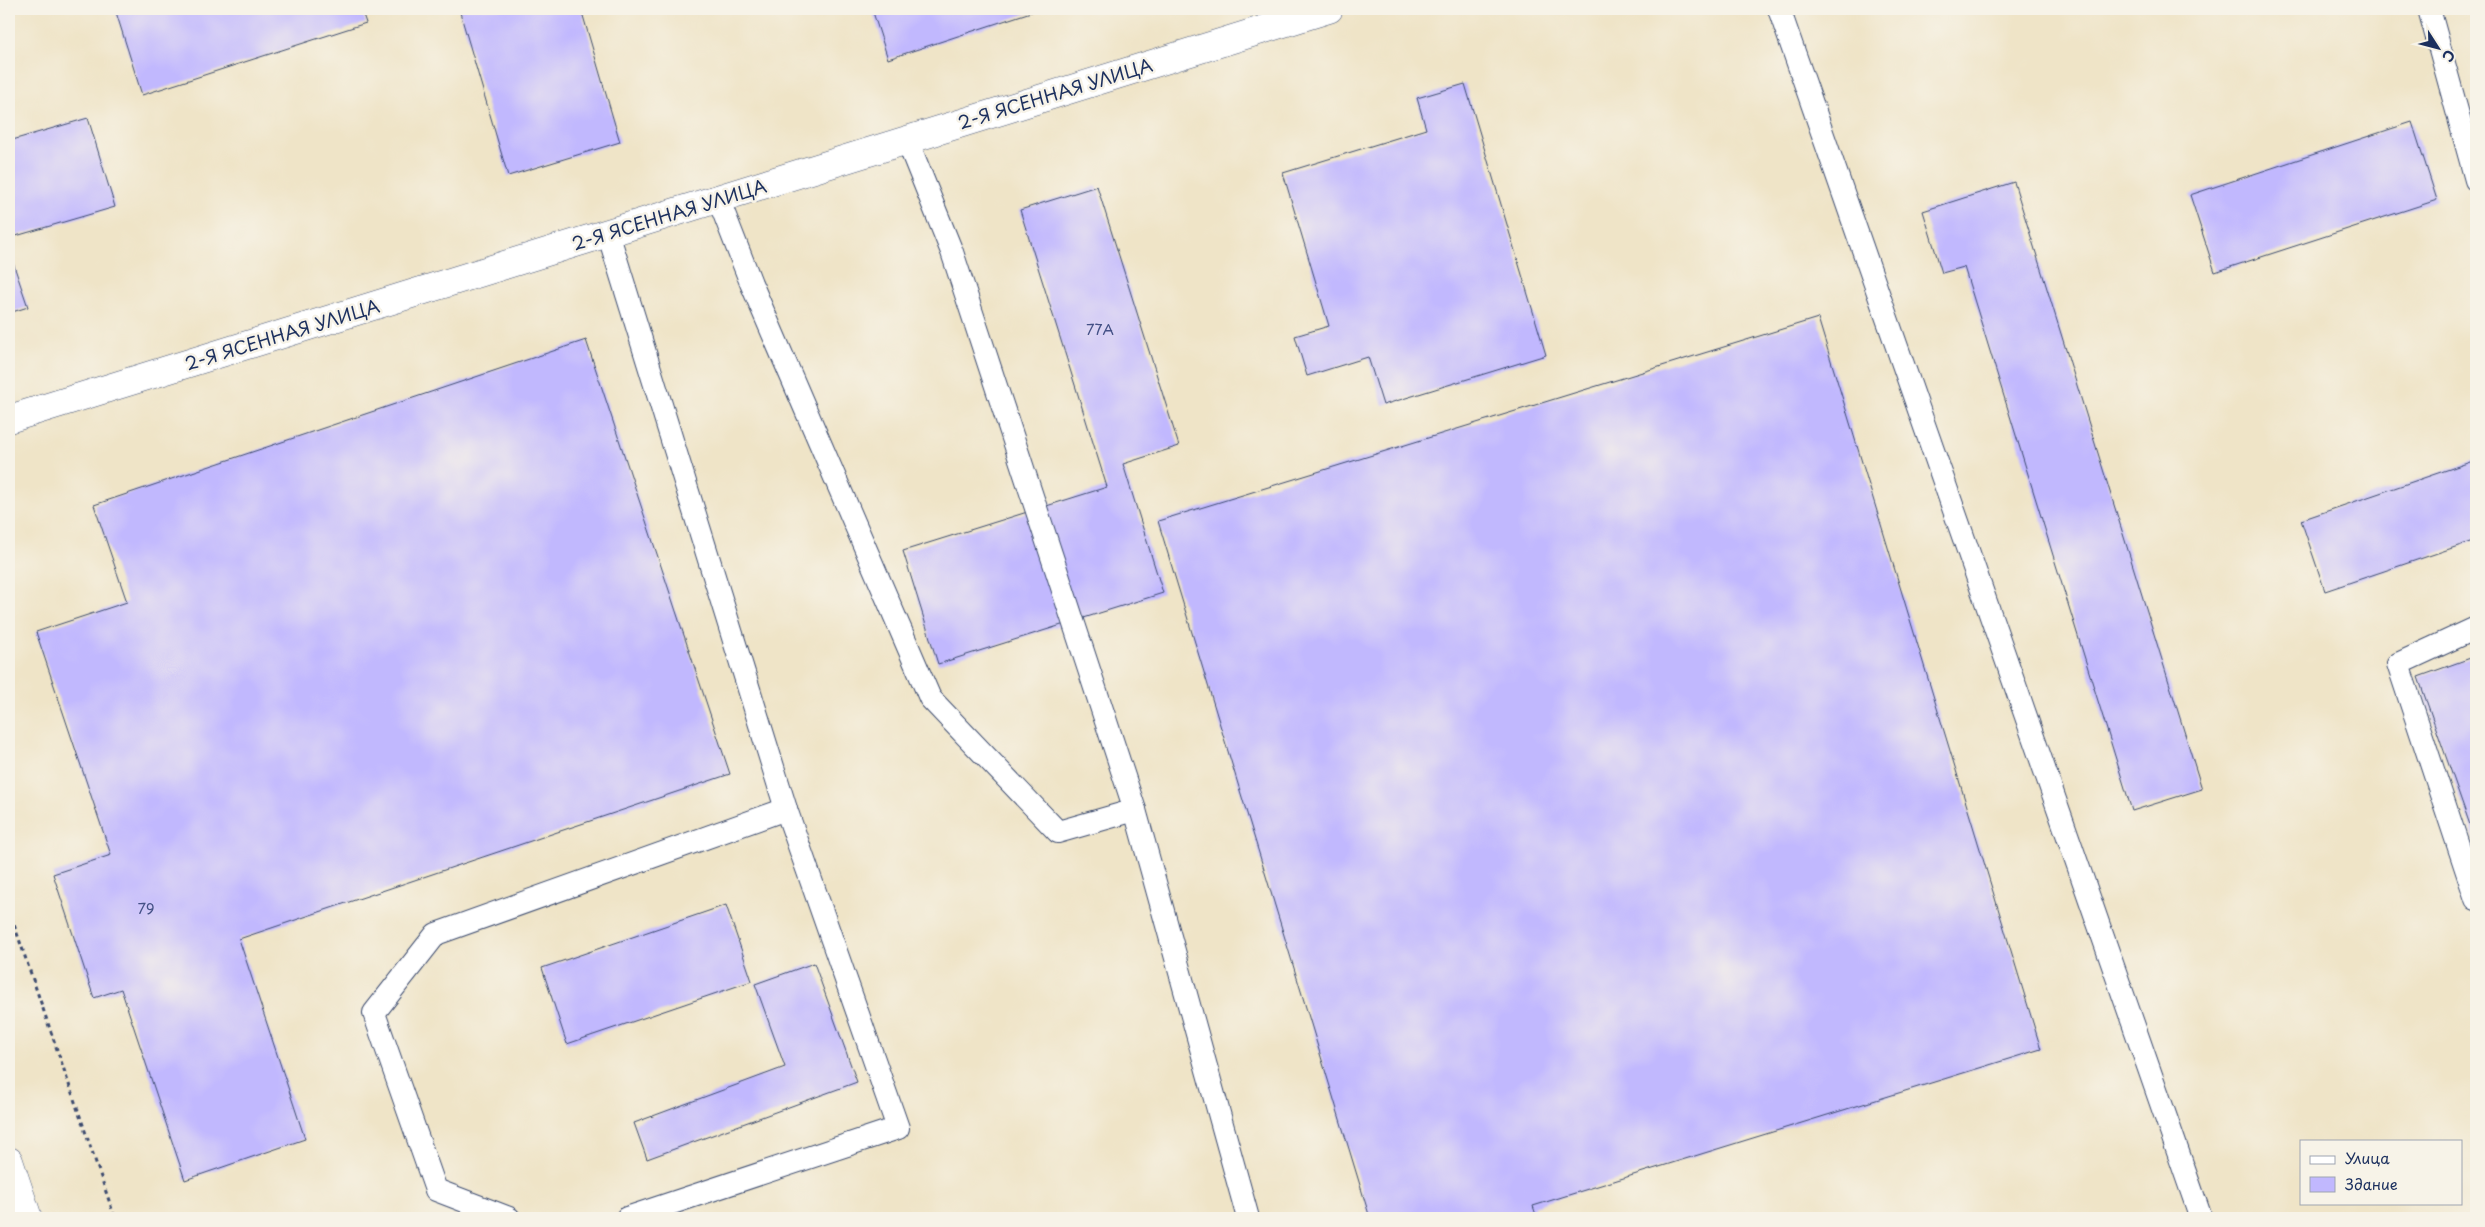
<svg xmlns="http://www.w3.org/2000/svg" width="2485" height="1227" viewBox="0 0 2485 1227" font-family="'Playpen Sans',sans-serif">
<style>
.building{fill:#c1b8fe}
.lines{fill:none;stroke-linecap:round;stroke-linejoin:round}
.service-casing{stroke:#3b4a6e;stroke-width:24}
.minor-casing{stroke:#3b4a6e;stroke-width:29}
.primary-casing{stroke:#3b4a6e;stroke-width:29}
.path{stroke:#3b4a6e;stroke-width:3;stroke-dasharray:4 4;stroke-linecap:butt}
.service{stroke:#fff;stroke-width:22}
.minor{stroke:#fff;stroke-width:28}
.primary{stroke:#fff;stroke-width:28}
.labels{text-anchor:middle;dominant-baseline:central;stroke-width:5;stroke-linejoin:round;paint-order:stroke}
.number-label{font-size:15px;fill:#445186}
.street-label{font-size:18px;fill:#1b2f5e;stroke:#f7f3e8}
</style>
<rect width="100%" height="100%" fill="#f7f3e8"/>
<filter id="ink" filterUnits="userSpaceOnUse"><feTurbulence type="fractalNoise" baseFrequency=".02" numOctaves="2"/><feDisplacementMap in="SourceGraphic" scale="10" xChannelSelector="R" yChannelSelector="G"/><feConvolveMatrix kernelMatrix="1 2 1 2 8 2 1 2 1" color-interpolation-filters="sRGB"/></filter>
<filter id="wash" filterUnits="userSpaceOnUse"><feTurbulence type="fractalNoise" baseFrequency=".0096" numOctaves="4" result="noise"/><feDisplacementMap in="SourceGraphic" scale="20" xChannelSelector="R" yChannelSelector="G"/><feGaussianBlur stdDeviation="1.12" result="paint"/><feColorMatrix in="noise" values="0 0 0 0 0 0 0 0 0 0 0 0 0 0 0 0 0 1.4 0 .05"/><feComposite in="paint" operator="in"/></filter>
<g filter="url(#wash)">
<rect width="100%" height="100%" fill="#efe4c7"/>
<g id="blocks">
<!-- building -->
<g class="building">
<path d="M115 9H361L366 23 142 95Z"/>
<path d="M459 9H581L620 142 508 176Z"/>
<path d="M872 9H1040L888 59Z"/>
<path d="M1465 84 1546 355 1383 405 1368 357 1307 376 1295 336 1329 326 1283 173 1426 129 1417 98Z"/>
<path d="M88 118 115 207 9 238V141Z"/>
<path d="M2412 122 2437 200 2215 272 2190 195Z"/>
<path d="M2014 182 2202 789 2132 811 1964 267 1942 273 1923 211Z"/>
<path d="M1097 186 1179 446 1123 464 1163 593 938 664 903 551 1107 487 1020 210Z"/>
<path d="M9 251 28 307 9 313Z"/>
<path d="M1818 318 2041 1049 1533 1206 1537 1218H1370L1158 521Z"/>
<path d="M586 340 730 774 239 939 305 1139 185 1180 121 989 94 998 53 874 111 855 36 632 127 602 94 505Z"/>
<path d="M2476 460V540L2325 591 2301 520Z"/>
<path d="M2476 656 2475 725 2476 842 2418 677Z"/>
<path d="M726 905 752 981 567 1044 542 968Z"/>
<path d="M814 963 857 1082 647 1159 634 1123 785 1067 755 984Z"/>
</g>
</g>
</g>
<g filter="url(#ink)">
<use href="#blocks" fill-opacity="0" stroke="#3b4a6e" stroke-width="1"/>
<g class="lines">
<defs>
<g id="service">
<path d="M1779 9 2201 1218"/>
<path d="M2429 9 2476 180"/>
<path d="M907 140 952 252 1135 810 1248 1218"/>
<path d="M718 198 751 283 930 698 1058 832 1135 810"/>
<path d="M608 233 786 809 898 1128 627 1218"/>
<path d="M2476 628 2398 664 2476 899"/>
<path d="M509 1218 436 1190 374 1013 436 934 786 809"/>
</g>
<path id="minor" d="M9 419 1329 9"/>
<path id="primary" d="M9 1161 28 1218"/>
</defs>
<!-- service casing -->
<use href="#service" class="service-casing"/>
<!-- minor casing -->
<use href="#minor" class="minor-casing"/>
<!-- primary casing -->
<use href="#primary" class="primary-casing"/>
<!-- path -->
<path class="path" d="M9 910 115 1218"/>
<!-- service -->
<use href="#service" class="service"/>
<!-- minor -->
<use href="#minor" class="minor"/>
<!-- primary -->
<use href="#primary" class="primary"/>
</g>
</g>
<g class="labels">
<!-- number labels -->
<g class="number-label">
<text x="1100" y="328">77А</text>
<text x="146" y="907">79</text>
</g>
<!-- street labels -->
<g class="street-label">
<text transform="translate(1055 93) rotate(-17)">2-Я ЯСЕННАЯ УЛИЦА</text>
<text transform="translate(669 214) rotate(-17)">2-Я ЯСЕННАЯ УЛИЦА</text>
<text transform="translate(282 334) rotate(-17)">2-Я ЯСЕННАЯ УЛИЦА</text>
</g>
</g>
<!-- margin -->
<rect width="2485" height="1227" fill="none" stroke="#f7f3e8" stroke-width="30"/>
<!-- legend -->
<rect x="2300" y="1140" width="162" height="65" fill="#f7f3e8" stroke="#9fa5b1"/>
<rect x="2310" y="1156" width="25" height="8" fill="#ffffff" stroke="#9fa5b1"/>
<text x="2345" y="1164" font-size="15" fill="#1b2f5e">Улица</text>
<rect x="2310" y="1177" width="25" height="15" fill="#c1b8fe" stroke="#9fa5b1"/>
<text x="2345" y="1190" font-size="15" fill="#1b2f5e">Здание</text>
<!-- north arrow -->
<g transform="translate(2438 48) rotate(126)" stroke="#f7f3e8" stroke-width="4" paint-order="stroke">
<path d="M0-4L9 19L0 12L-9 19Z" fill="#1b2f5e"/>
<text y="-8" font-size="14" font-weight="bold" text-anchor="middle" fill="#1b2f5e">С</text>
</g>
</svg>
